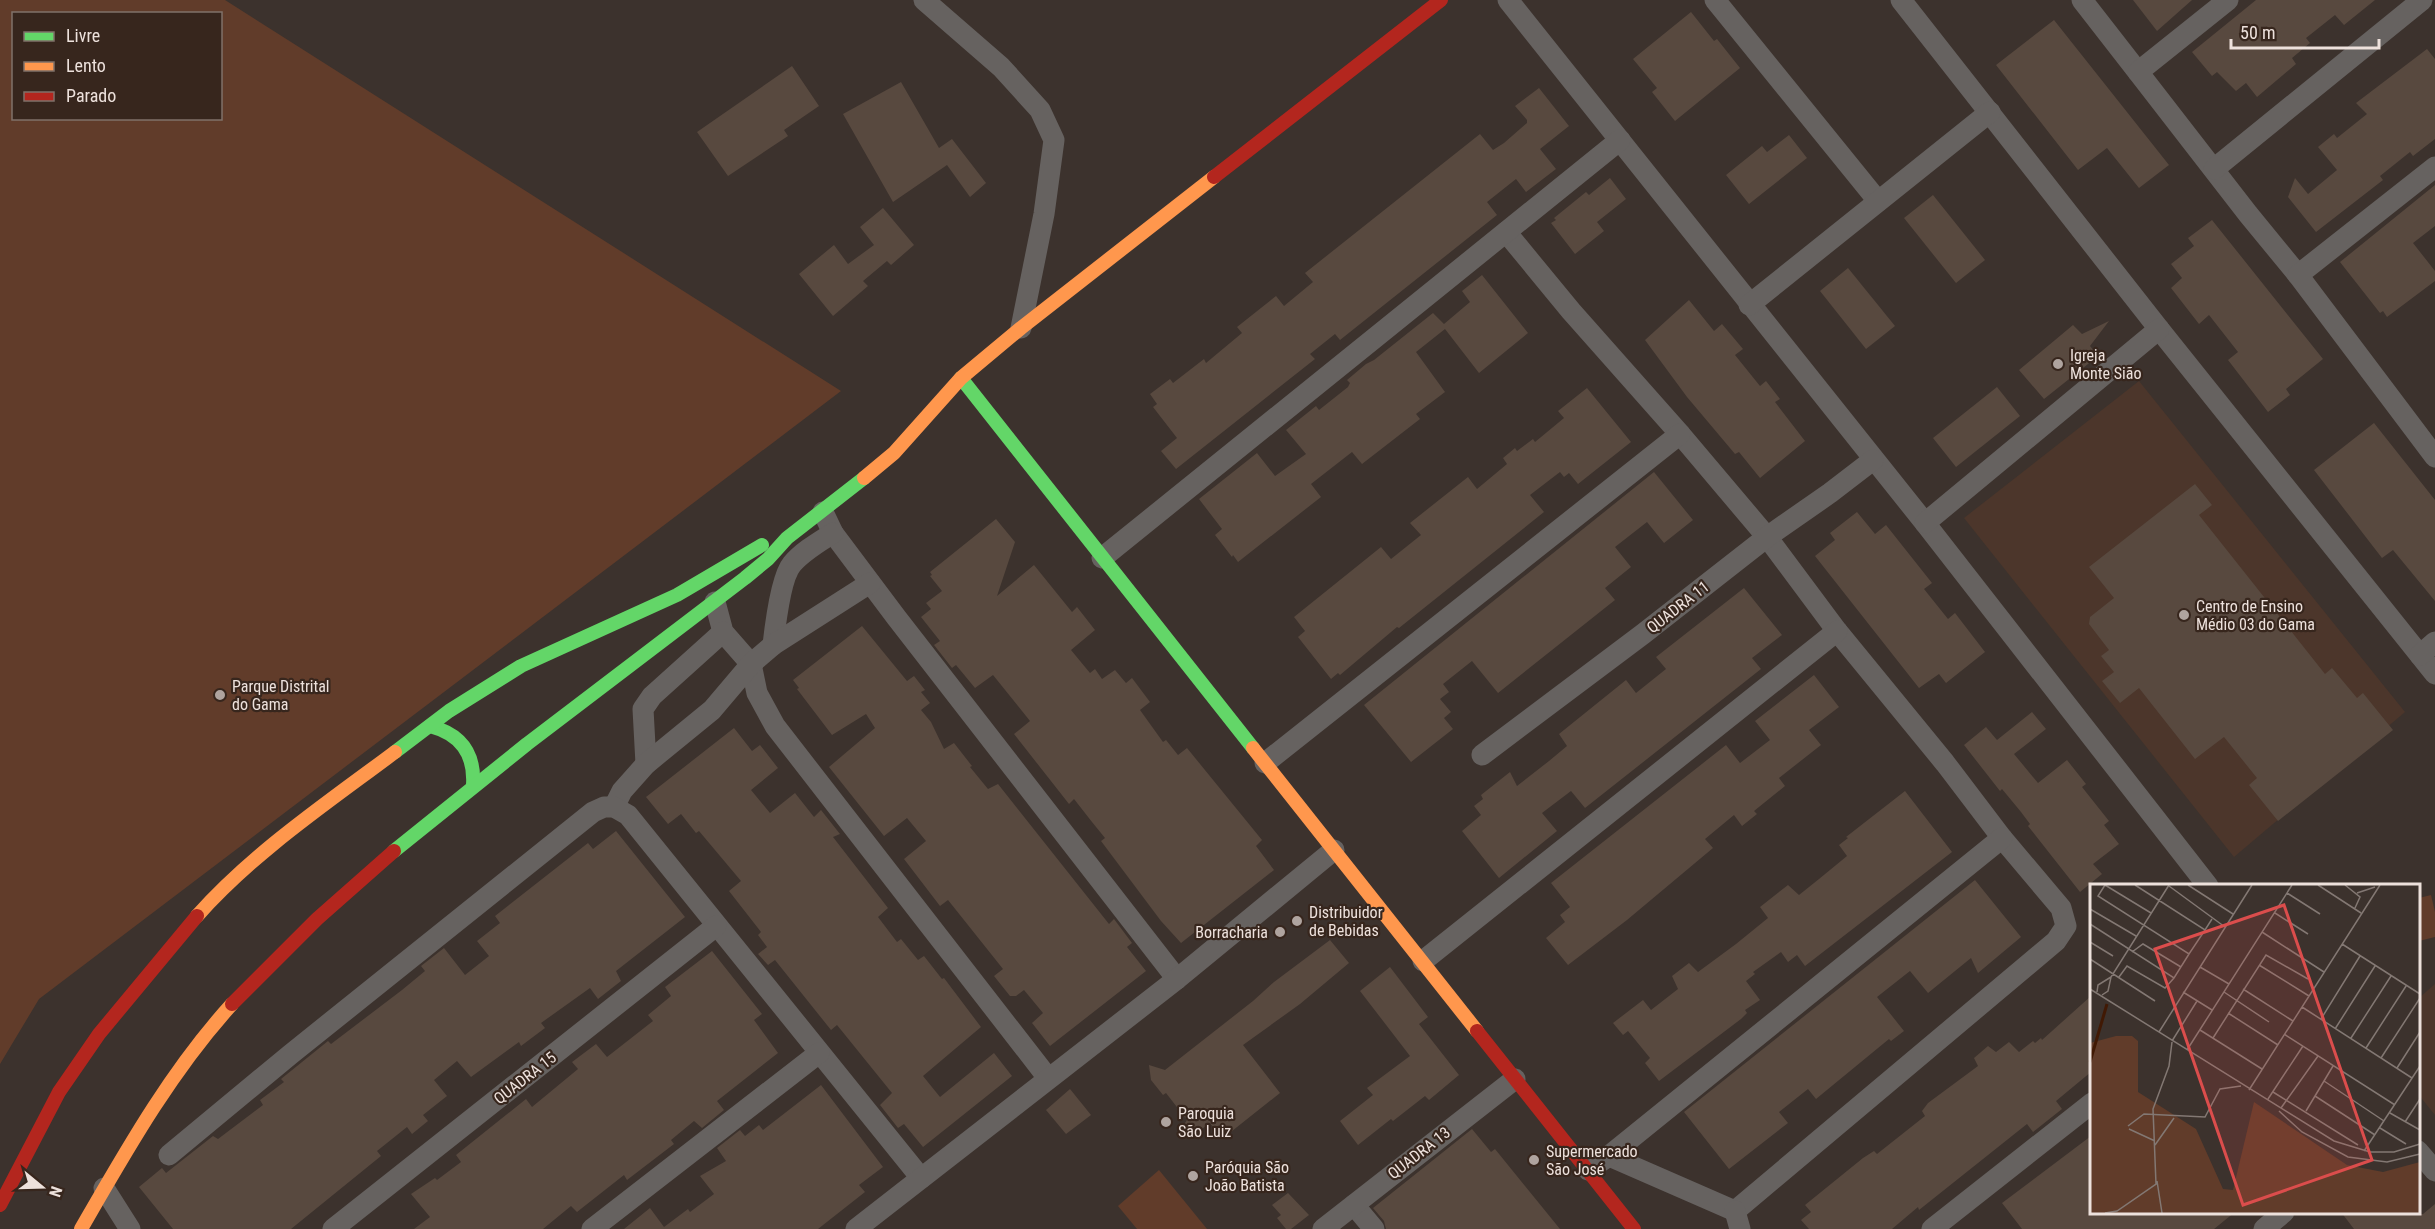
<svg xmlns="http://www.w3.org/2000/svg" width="2435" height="1229" viewBox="0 0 2435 1229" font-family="'Roboto Condensed',sans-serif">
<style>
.built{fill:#4c362b}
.green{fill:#613c2a;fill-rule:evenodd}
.building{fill:#58493f}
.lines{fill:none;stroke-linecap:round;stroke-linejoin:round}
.street{stroke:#666260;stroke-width:21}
.fast{stroke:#63d668;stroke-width:14}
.slow{stroke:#ff974d;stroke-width:14}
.jam{stroke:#b3261e;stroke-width:14}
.poi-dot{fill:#afa49f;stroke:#37261d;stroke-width:2}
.labels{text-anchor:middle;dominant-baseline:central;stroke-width:4.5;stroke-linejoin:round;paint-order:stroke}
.poi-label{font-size:16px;fill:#ede1dc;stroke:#37261d;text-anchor:start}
.street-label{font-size:16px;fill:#ede1dc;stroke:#37261d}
.inset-river{fill:none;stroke:#411904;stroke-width:3}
.inset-road{fill:none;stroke:#837873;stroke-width:1.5}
.view{fill:#db4d4c;fill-opacity:0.15;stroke:#db4d4c;stroke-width:3}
.inset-edge{fill:none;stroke:#ede1dc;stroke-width:3}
</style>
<rect width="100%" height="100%" fill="#3c322d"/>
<!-- built -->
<g class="built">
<path d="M2139 381 2405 712 2234 857 1964 518Z"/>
<path d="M2435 984V1115L2418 1094 2419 998Z"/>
</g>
<!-- green -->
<g class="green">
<path d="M0 0H225L841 391 39 999 0 1064ZM14 14H220V118H14Z"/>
<path d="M2431 895 2435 912V937L2419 941V898Z"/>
<path d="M1159 1170 1207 1229H1137L1118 1206Z"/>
</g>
<!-- building -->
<g class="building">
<path d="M2133 0H2192L2157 31Z"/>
<path d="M2256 0H2375L2344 25 2335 15 2306 38 2310 43 2292 58 2296 64 2257 97 2246 83 2236 91 2217 72 2212 76 2192 52Z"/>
<path d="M1691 12 1714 41 1717 39 1740 68 1675 121 1652 92 1657 88 1633 59Z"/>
<path d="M2054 20 2169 165 2139 188 2107 148 2078 170 1996 65Z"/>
<path d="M2427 49 2435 59V139L2413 156 2410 152 2380 176 2383 180 2316 232 2288 197 2295 178 2308 194 2337 170 2318 147 2334 134 2337 138 2367 114 2356 103Z"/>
<path d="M792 66 819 106 784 130 788 136 728 176 697 132Z"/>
<path d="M901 82 939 148 952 139 986 183 970 197 947 165 893 202 843 114Z"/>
<path d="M1539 88 1569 126 1540 149 1556 169 1526 192 1516 179 1487 202 1497 215 1340 340 1335 334 1310 354 1315 359 1176 469 1161 451 1177 438 1153 407 1157 404 1150 394 1170 379 1173 383 1204 359 1206 363 1242 333 1237 327 1276 296 1284 306 1313 282 1305 273 1480 134 1493 150 1504 143 1527 123V120L1515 106Z"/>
<path d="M1789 135 1807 158 1749 204 1726 175 1762 146 1767 152Z"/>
<path d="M1610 178 1626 199 1597 222 1604 231 1575 254 1551 223 1556 220 1554 218 1586 192 1589 195Z"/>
<path d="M2435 185V226L2413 243 2435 271V281L2387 317 2383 311 2380 313 2340 262Z"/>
<path d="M1933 195 1985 260 1956 283 1904 218Z"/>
<path d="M883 208 914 245 891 265 887 261 863 281 868 286 833 316 799 274 834 245 848 264 874 245 860 227Z"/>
<path d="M2212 220 2323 359 2286 389 2290 395 2268 412 2228 360 2238 352 2209 315 2199 324 2171 288 2182 278 2171 264 2194 246 2188 238Z"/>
<path d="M1848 268 1895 326 1866 349 1820 291Z"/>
<path d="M1482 275 1528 333 1479 373 1445 329 1416 352 1445 392 1416 414 1420 419 1362 464 1352 452 1311 484 1321 497 1238 562 1233 555 1232 557 1215 535 1222 529 1199 499 1257 453 1275 476 1306 454 1286 430 1316 406 1319 410 1348 387 1350 383 1347 380 1366 364 1374 360 1433 313 1444 324 1470 302 1462 291Z"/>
<path d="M1689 300 1714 331 1722 324 1743 349 1735 355 1760 386 1766 381 1780 399 1775 402 1805 441 1760 478 1739 452 1735 454 1687 397 1645 340Z"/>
<path d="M2109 321 2090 346 2098 356 2044 399 2019 370 2073 325 2082 334Z"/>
<path d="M1997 387 2020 416 1956 467 1933 438Z"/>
<path d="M1587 388 1631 442 1578 484 1569 473 1564 477 1560 472 1530 495 1544 512 1399 628 1397 627 1340 675 1338 673 1331 679 1298 637 1305 631 1294 617 1381 547 1391 559 1421 535 1410 523 1468 477 1477 489 1507 464 1503 458 1515 448 1517 451 1533 439 1535 442 1564 418 1558 411Z"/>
<path d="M2374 423 2435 500V601L2393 550 2382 558 2314 470Z"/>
<path d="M1654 472 1693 520 1664 543 1647 522 1615 547 1631 567 1605 588 1615 600 1498 693 1472 661 1443 684 1449 692 1440 699 1451 712 1444 718 1453 729 1411 762 1364 705Z"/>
<path d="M2195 484 2212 505 2199 515 2325 674 2332 668 2357 698 2363 693 2393 730 2278 821 2249 785 2257 778 2224 737 2195 759 2139 688 2120 703 2102 681 2114 672 2101 656 2109 650 2089 624 2090 617 2114 598 2089 567Z"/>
<path d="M1857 512 1875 534 1886 525 1932 583 1924 589 1948 619 1955 613 1985 652 1946 683 1939 674 1919 688 1815 556 1835 540 1830 533Z"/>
<path d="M996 519 1015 542 997 596 1034 565 1072 612 1077 607 1095 630 1071 650 1090 673 1095 669 1102 679 1115 670 1126 683 1132 678 1150 702 1140 710 1163 742 1166 740 1178 755 1187 748 1262 840 1256 846 1274 870 1181 943 1161 921 1101 841 1105 838 1092 822 1074 799 1069 804 1014 734 1030 721 993 675 975 688 956 665 952 668 934 645 940 641 921 617 931 609 926 603 942 591 930 576 932 575 930 572Z"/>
<path d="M1744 588 1782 635 1752 658 1761 669 1585 808 1571 791 1542 813 1557 831 1499 878 1462 831 1481 815 1474 806 1483 799 1481 795 1510 772 1517 786 1549 761 1567 746 1559 734 1626 680 1636 693 1666 669 1656 657Z"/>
<path d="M862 626 907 681 914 676 925 690 921 692 930 703 921 710 931 722 944 749 954 743 972 766 970 767 988 789 998 784 1109 924 1114 919 1132 943 1127 947 1146 971 1050 1046 1032 1023 1043 1013 1024 990 1016 996H1010L994 976 1003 969 948 900 940 906 904 859 926 841 907 818 884 836 829 767 875 728 866 714 832 735 797 689 799 688 793 680Z"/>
<path d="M1814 675 1839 707 1809 730 1821 745 1779 778 1785 786 1754 811 1757 814 1742 826 1734 815 1705 839 1713 848 1627 920 1568 965 1546 938 1565 922 1560 915 1570 907 1551 883 1726 745 1740 763 1770 740 1755 721Z"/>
<path d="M2032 712 2046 729 2014 754 2038 783 2067 760 2086 784 2082 787 2109 821 2104 825 2119 844 2093 864 2102 874 2080 892 2028 826 2030 824 2021 812 2002 789 2000 791 1964 745 1986 727 1997 740Z"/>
<path d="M734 728 752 751 760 745 778 768 751 790 770 813 795 793 814 817 821 810 840 834 833 837 888 908 878 917 897 942 901 939 918 960 924 956 942 979 944 978 981 1027 923 1076 940 1097 994 1053 1012 1076 923 1147 904 1124 898 1128 880 1105 892 1093 837 1025 831 1030 775 960 768 965 758 954 767 947 758 935 761 932 729 891 741 881 699 831 696 833 681 814 668 824 646 797Z"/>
<path d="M1905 791 1952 852 1805 966 1797 955 1788 962 1781 952 1753 972 1755 974 1746 981 1760 1000 1745 1010 1747 1013 1741 1019 1659 1081 1645 1063 1650 1058 1628 1031 1623 1035 1613 1023 1643 1000 1651 1010 1678 989 1672 976 1689 963 1698 972 1736 944 1768 918 1760 907 1788 885 1799 895 1819 879 1847 856 1839 845 1848 838 1846 837Z"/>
<path d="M616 831 685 917 616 971 621 981 598 999 590 988 541 1023 545 1028 521 1046 519 1042 471 1077 457 1061 434 1080 447 1096 423 1115 428 1121 412 1134 407 1127 377 1151 381 1156 291 1229H173L139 1187 162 1168 166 1173 213 1136 218 1139 263 1105 260 1100 284 1082 281 1079 328 1041 331 1044 402 990 425 971 421 966 444 948 465 975 489 956 477 941 500 923 495 916 588 843 593 849Z"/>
<path d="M1975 880 2021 937 1978 973 1971 958 1928 993 1910 971 1877 997 1904 1031 1891 1041 1889 1039 1816 1099 1808 1089 1779 1112 1788 1123 1729 1169 1684 1112Z"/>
<path d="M1330 940 1349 963 1300 1004 1243 1045 1280 1093 1222 1139 1210 1123 1194 1135 1185 1123 1187 1120 1166 1093 1163 1095 1151 1080 1149 1065 1165 1070 1253 1001 1274 982Z"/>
<path d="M712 951 762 1014 754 1020 778 1053 717 1101 724 1110 702 1128 694 1121 671 1140 674 1144 627 1180 624 1175 577 1212 571 1206 543 1229H414L430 1217 411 1194 435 1178 437 1180 461 1162 456 1155 526 1099 532 1107 578 1069 572 1062 596 1044 607 1057 653 1021 648 1015 671 996 665 987Z"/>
<path d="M1390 967 1428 1017 1419 1024 1459 1075 1429 1100 1425 1096 1393 1121 1391 1119 1358 1145 1340 1121 1373 1095 1367 1088 1410 1056 1360 991Z"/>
<path d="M2091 996V1072L2056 1101 2062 1109 2033 1132 2027 1124 1919 1210 1918 1207 1892 1229H1809L1801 1220 1811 1212 1805 1205 1863 1158 1874 1151 1877 1154 1925 1116 1922 1111 1928 1103 1978 1066 1974 1058 1988 1046 1996 1052 2009 1042 2019 1052 2033 1041 2035 1043 2041 1038 2042 1040Z"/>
<path d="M821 1085 883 1167 859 1185 865 1192 818 1229H624L650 1208 664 1227 688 1209 690 1212 714 1194 700 1176 726 1161 717 1148 740 1130 745 1136 759 1125 763 1130Z"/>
<path d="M1070 1089 1091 1115 1066 1134 1046 1110Z"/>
<path d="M1472 1129 1491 1152 1495 1149 1560 1229H1386L1384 1221 1373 1208Z"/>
<path d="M2091 1136V1212H2235L2214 1229H2022L2002 1203Z"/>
<path d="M1288 1193 1309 1215 1291 1229H1286L1277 1218 1281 1215 1272 1205Z"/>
<path d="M2435 1204V1229H2354L2341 1212 2423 1214Z"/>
</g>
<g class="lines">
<!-- street -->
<g class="street">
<path d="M924 0 1001 67 1040 110 1054 140 1044 214 1021 328"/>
<path d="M1508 0 1925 523 2208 886"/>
<path d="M1715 0 1878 201"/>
<path d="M1901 0 2159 329 2435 674"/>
<path d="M2082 0 2138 72"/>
<path d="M2228 0 2138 72 2248 214 2298 275"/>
<path d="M2435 167 2298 275 2435 457"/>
<path d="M2214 169 2422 0"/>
<path d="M1506 232 1571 311 1680 434 1767 537 1837 631 1945 763 2002 838 2061 908 2066 926 2056 941 1735 1211"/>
<path d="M1749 305 1990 112"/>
<path d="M823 512 833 533 896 617 1177 979"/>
<path d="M1925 523 2159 329"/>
<path d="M1102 558 1620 140"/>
<path d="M715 602 723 632 751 664 757 693 775 726 1048 1078"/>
<path d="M773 645C775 627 781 577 792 564 803 551 819 542 833 533"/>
<path d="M2420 655 2435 642"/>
<path d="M1482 755 1643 634 1767 537 1830 493 1873 460"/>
<path d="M1265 763 1680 434"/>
<path d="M646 764 643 709 652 696 723 632"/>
<path d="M614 807 622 791 646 764 712 710 751 664 773 645 870 583"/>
<path d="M1423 961 1837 631"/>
<path d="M2418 1151 2435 1171"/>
<path d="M169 1155 291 1054 593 812 604 807H614L628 815 921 1178"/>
<path d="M1609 1156 1735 1211"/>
<path d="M1588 1170 1609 1156 2002 838"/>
<path d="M104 1188 130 1229"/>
<path d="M1354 1205 1374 1229"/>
<path d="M1735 1211 1740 1229"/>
<path d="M333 1229 716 926"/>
<path d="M592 1229 819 1053"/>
<path d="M856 1229 1177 979 1334 850"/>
<path d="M1323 1229 1515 1079"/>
<path d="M1932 1229 2092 1103"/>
<path d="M2264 1229 2284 1212"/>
</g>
<!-- fast -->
<g class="fast">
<path d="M961 378 1253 748"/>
<path d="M430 726C460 734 475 753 473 785"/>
<path d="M395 752 449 711 521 666 677 595 762 545"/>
<path d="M394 851 527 744 745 578 768 559 787 538 864 478"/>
</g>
<!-- slow -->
<g class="slow">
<path d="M864 478 894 453 961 378 1021 328 1214 177"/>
<path d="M1253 748 1477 1031"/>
<path d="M197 916C254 852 327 803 395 752"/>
<path d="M81 1229C126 1151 171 1071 232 1004"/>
</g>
<!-- jam -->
<g class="jam">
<path d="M1214 177 1441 0"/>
<path d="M232 1004 317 919 394 851"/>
<path d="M1477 1031 1634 1229"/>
<path d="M0 1205 59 1092 99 1034 197 916"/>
</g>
</g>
<!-- markers -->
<g class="poi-dot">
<circle cx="2058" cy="364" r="6"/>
<circle cx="2184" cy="615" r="6"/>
<circle cx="220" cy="695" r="6"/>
<circle cx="1297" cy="921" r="6"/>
<circle cx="1280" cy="932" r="6"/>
<circle cx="1166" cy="1122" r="6"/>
<circle cx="1534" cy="1160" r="6"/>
<circle cx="1193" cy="1176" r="6"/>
</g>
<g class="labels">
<!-- poi labels -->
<g class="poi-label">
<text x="2070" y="355">Igreja<tspan x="2070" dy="18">Monte Sião</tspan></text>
<text x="2196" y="606">Centro de Ensino<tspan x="2196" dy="18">Médio 03 do Gama</tspan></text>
<text x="232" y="686">Parque Distrital<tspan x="232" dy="18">do Gama</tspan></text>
<text x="1309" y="912">Distribuidor<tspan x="1309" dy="18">de Bebidas</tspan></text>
<text x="1268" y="932" text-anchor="end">Borracharia</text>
<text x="1178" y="1113">Paroquia<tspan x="1178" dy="18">São Luiz</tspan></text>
<text x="1546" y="1151">Supermercado<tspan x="1546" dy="18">São José</tspan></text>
<text x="1205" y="1167">Paróquia São<tspan x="1205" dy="18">João Batista</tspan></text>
</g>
<!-- street labels -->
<g class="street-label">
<text transform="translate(1678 607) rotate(-38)">QUADRA 11</text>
<text transform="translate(525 1078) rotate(-38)">QUADRA 15</text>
<text transform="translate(1419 1153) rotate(-38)">QUADRA 13</text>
</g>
</g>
<!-- overview -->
<g transform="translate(2090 884)">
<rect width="330" height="330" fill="#3c322d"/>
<path d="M26 152H42L48 157V208L106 245 133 305 143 306 164 218 257 281 293 288 330 278V329H0V159Z" fill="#613c2a"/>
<path class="inset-river" d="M0 178 17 120"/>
<path class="inset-road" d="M15 1 8 12 99 70 115 46M15 1 61 29M45 1 115 46 122 35M98 1 143 30M228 1 271 29M255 1 270 13 265 24M79 2 135 43M197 9 230 30M267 9 285 3M0 25 46 52M185 29 218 50M0 40 84 94 99 70M172 48 234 88M0 58 23 72M252 60 330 110M42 68 53 60 91 83M0 75 65 117M169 81 219 112M110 83 139 100M29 93 37 82 75 104 84 94M0 105 244 257 280 268H304L330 260M153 105 203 137M7 108 8 101 21 93M93 108 122 126M134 108 179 138M12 111 18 107 21 93 79 1M212 123 322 194M138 129 188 161M231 135 270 72M245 145 285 82M110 146 172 185M69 148 162 1M194 150 305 221M123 154 176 71 218 95M261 154 301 92M82 157 107 117M276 164 316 102M97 166 202 1M291 174 330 114M307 184 330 148M234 197 294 237M159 206 290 1M183 208 268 261M225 212 285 251M178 215 213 162M191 224 228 172M189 227 212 248 258 273 297 278 330 270M216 227 243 182M300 229 330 246M315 238 330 215M38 242 54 230 115 233 130 205 151 202M290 244 316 260M39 245 65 257M65 261 84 234M274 267 330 182M67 297 72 329M15 329 27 327 66 300 63 225 79 182 82 158"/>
<path class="view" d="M194 21 282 276 153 321 65 65Z"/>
<rect width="330" height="330" class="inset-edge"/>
</g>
<!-- legend -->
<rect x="12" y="12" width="210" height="108" fill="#37261d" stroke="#807169" stroke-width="1.5"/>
<rect x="24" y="32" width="30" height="9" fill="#63d668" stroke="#807169" stroke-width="1.5"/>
<text x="66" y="42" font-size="18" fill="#ede1dc">Livre</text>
<rect x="24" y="62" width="30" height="9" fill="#ff974d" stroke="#807169" stroke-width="1.5"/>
<text x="66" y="72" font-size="18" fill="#ede1dc">Lento</text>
<rect x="24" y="92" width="30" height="9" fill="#b3261e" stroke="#807169" stroke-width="1.5"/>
<text x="66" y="102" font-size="18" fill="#ede1dc">Parado</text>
<!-- north arrow -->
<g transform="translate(42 1187) rotate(109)" stroke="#37261d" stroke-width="4.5" paint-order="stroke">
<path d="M0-4.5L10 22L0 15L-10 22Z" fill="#ede1dc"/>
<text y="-9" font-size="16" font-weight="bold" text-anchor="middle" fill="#ede1dc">N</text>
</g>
<!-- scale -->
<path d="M2231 39v9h148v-9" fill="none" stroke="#ede1dc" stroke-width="3"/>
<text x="2240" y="39" font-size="18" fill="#ede1dc" stroke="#37261d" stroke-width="4.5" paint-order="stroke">50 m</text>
</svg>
